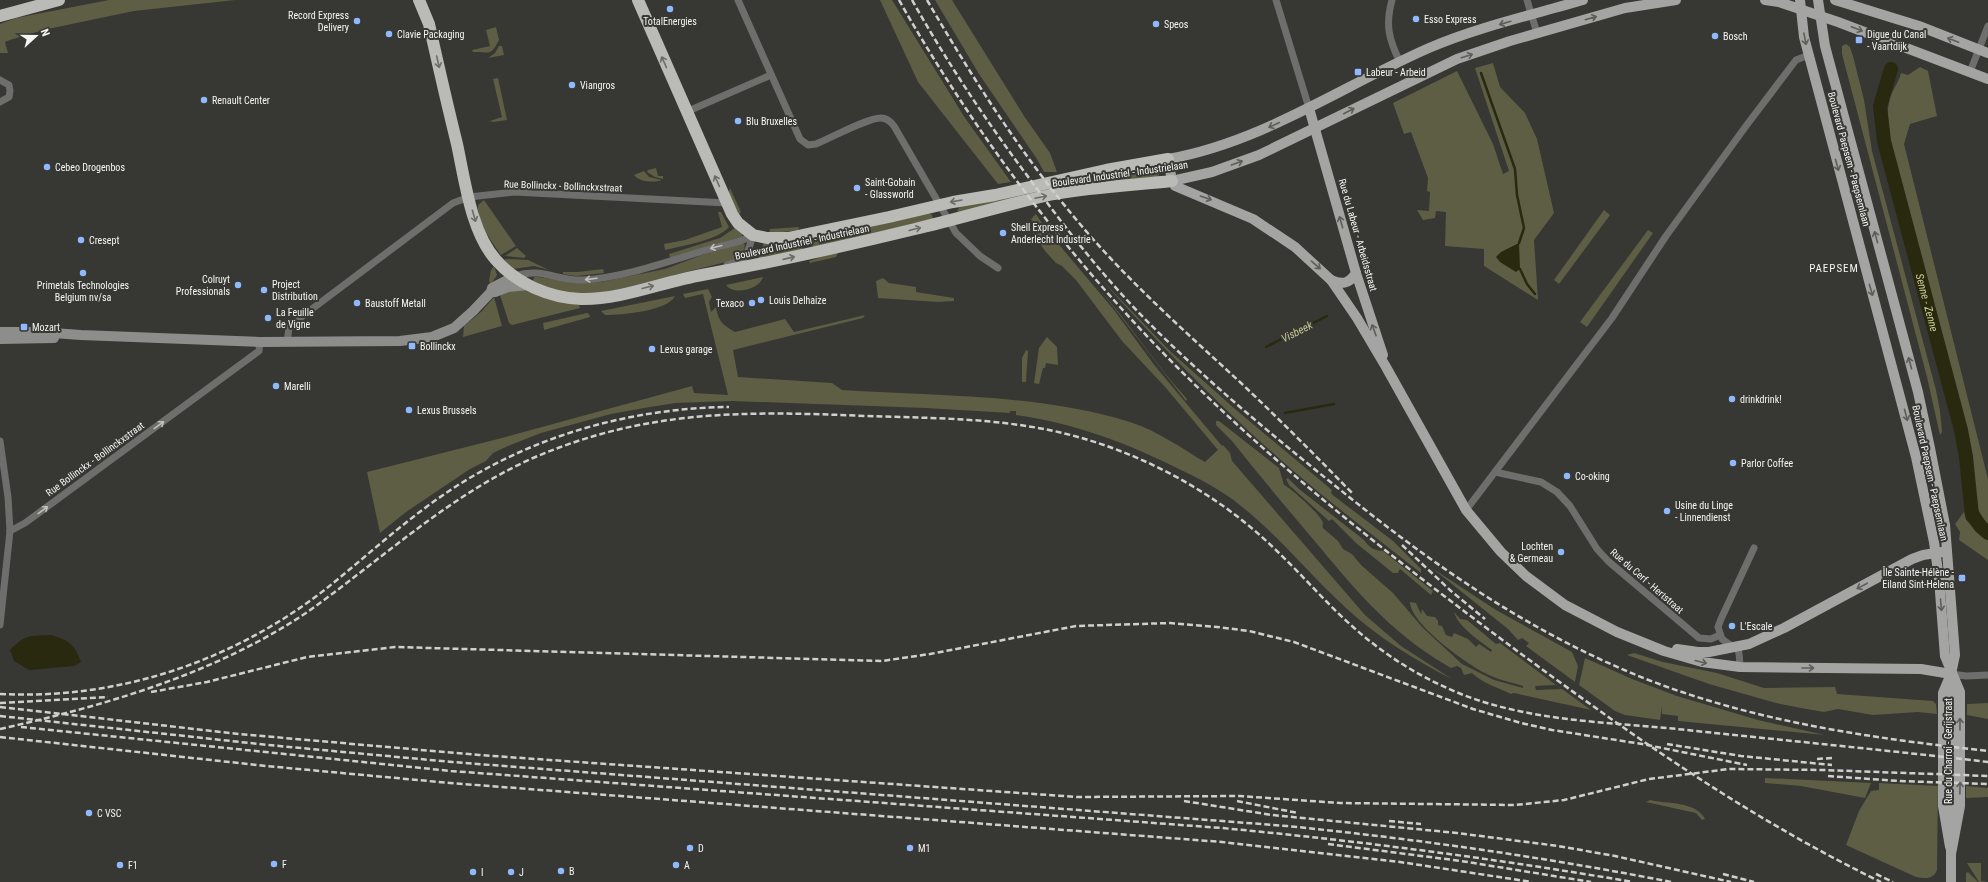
<svg xmlns="http://www.w3.org/2000/svg" width="1988" height="882" viewBox="0 0 1988 882" font-family="'Roboto Condensed',sans-serif">
<style>
.green{fill:#5d5e43}
.water{fill:#29290f}
.lines{fill:none;stroke-linecap:round;stroke-linejoin:round}
.stream{stroke:#29290f;stroke-width:2.5}
.river{stroke:#29290f;stroke-width:14}
.street{stroke:#6e6e6d;stroke-width:7}
.secondary{stroke:#8d8d8b;stroke-width:10}
.primary{stroke:#a4a5a2;stroke-width:10}
.highway{stroke:#babab6;stroke-width:12}
.rail{stroke:#d0d0ce;stroke-width:2.5;stroke-dasharray:6 3;stroke-linecap:butt}
.oneway{stroke:#5d5e5a}
.oneway2{stroke:#6b6b68}
.oneway3{stroke:#bfbfbd}
.poi-dot{fill:#8fb8fd;stroke:#373734;stroke-width:1.5}
.labels{text-anchor:middle;dominant-baseline:central;stroke-width:4;stroke-linejoin:round;paint-order:stroke}
.poi-label{font-size:10px;fill:#f5f5f3;stroke:#373734;text-anchor:start}
.street-label{font-size:10px;fill:#f5f5f3;stroke:#373734}
.neighbourhood-label{font-size:11px;letter-spacing:1px;fill:#f5f5f3;stroke:#373734}
.water-label{font-size:11px;font-style:italic;fill:#c7c993;stroke:#373734}
</style>
<rect width="100%" height="100%" fill="#373734"/>
<!-- green -->
<g class="green">
<path d="M109 0H235L134 11 43 30 10 40 5 42 8 53H0V24L16 18Z"/>
<path d="M880 0H892L965 118 1011 182 998 184 918 82Z"/>
<path d="M935 0H952L1024 116 1050 153 1057 172H1044L1037 159 979 74Z"/>
<path d="M496 27 499 40C490 58 489 51 473 52L472 50 490 46 486 30Z"/>
<path d="M1846 44 1850 47 1853 56 1864 100 1872 151 1936 390 1940 411 1942 432 1940 435 1927 377 1842 54V46Z"/>
<path d="M499 46H502L504 55 488 58 495 53Z"/>
<path d="M1493 63 1500 87 1525 113 1537 139 1554 213 1534 240 1538 300 1484 266V249L1445 246 1446 212 1436 211 1435 218 1423 220 1417 210 1429 211 1430 192 1427 191 1428 178 1411 132 1404 134 1393 103 1457 71 1493 144 1503 174 1509 171 1475 68Z"/>
<path d="M1920 67 1928 71 1937 116 1910 124 1904 144 1988 479V526L1976 506 1973 467 1886 131C1887 118 1887 106 1892 93 1895 86 1899 81 1901 73L1908 75Z"/>
<path d="M498 78 507 120 493 122 490 121 502 117 493 79Z"/>
<path d="M1154 166 1160 170 1159 175 1156 177 959 212 957 211 961 205Z"/>
<path d="M656 168 658 176H663V179L655 177 647 172 648 170Z"/>
<path d="M644 171 649 177 662 180C654 183 639 182 634 175Z"/>
<path d="M730 188 741 212 737 216 728 194Z"/>
<path d="M484 200 516 246 501 255C492 242 477 222 478 205Z"/>
<path d="M1604 210 1610 215 1559 284 1554 280Z"/>
<path d="M718 212H721L729 227C719 240 681 246 665 250L664 244 685 240 722 227Z"/>
<path d="M928 212 932 215 933 219 814 247 810 245 811 238Z"/>
<path d="M1036 214 1045 228 1114 310 1155 366 1222 446 1223 445 1230 453 1232 461 1365 615 1401 646 1452 679C1413 659 1377 637 1345 607 1309 574 1279 536 1241 506 1223 491 1202 480 1181 470 1127 443 1077 424 1016 415V411H1010V413L926 408 732 401 675 403 644 408 611 414 541 433 508 446 493 453 486 461 470 469 406 512 380 533 367 472 502 438 692 386 694 393 728 395 703 294 685 298 683 294 708 289 712 297 709 302 711 312 716 307C718 321 723 325 735 332L785 319 794 332 865 315 863 318 733 350 738 377 832 383 842 390C934 396 1043 394 1130 422 1158 431 1181 448 1205 462L1218 450 1166 388 1122 341 1076 280 1062 266 1056 263 1045 251 1027 224 1038 234 1040 233 1031 219Z"/>
<path d="M799 227 798 230 769 234 770 229Z"/>
<path d="M735 228 742 233V237L670 258 669 254 720 238Z"/>
<path d="M1648 230 1653 233 1587 327 1580 322Z"/>
<path d="M800 240 803 246 802 250 758 260 764 242Z"/>
<path d="M743 243 745 245C744 252 741 257 734 260L674 275 667 279 592 295 555 291 533 281 534 277H538L579 283 601 282 665 269 710 252Z"/>
<path d="M517 248 526 256 524 258 505 256Z"/>
<path d="M839 251 836 257 810 263 809 261C820 258 828 253 839 251Z"/>
<path d="M506 259 528 260 549 270 534 266 513 269 504 260Z"/>
<path d="M494 266 497 275 491 284 489 281 491 270Z"/>
<path d="M603 269 604 273 576 276 563 274V272H578Z"/>
<path d="M763 277C760 289 734 296 726 285Z"/>
<path d="M883 278 889 283 916 287V292L954 298V301L938 302 878 298 876 281Z"/>
<path d="M1101 279 1171 352 1235 409 1332 490 1331 493 1334 496 1393 541 1421 569V573C1379 540 1337 508 1297 474 1227 414 1162 348 1101 279Z"/>
<path d="M521 288 579 305 580 308 512 325 509 323 500 295V293Z"/>
<path d="M1101 291C1131 326 1156 365 1187 399L1186 401Z"/>
<path d="M675 296C668 311 622 315 605 315L601 311Z"/>
<path d="M494 297 502 326 463 337 464 326 482 311Z"/>
<path d="M587 313 589 314 590 317 544 330 543 323Z"/>
<path d="M1047 337 1057 347 1058 365 1046 363 1045 368H1043L1039 384 1034 383 1039 348Z"/>
<path d="M1026 350 1028 351 1026 382H1022V358Z"/>
<path d="M1216 421H1219L1279 468 1284 485C1291 488 1323 517 1323 523 1323 525 1322 526 1323 528L1338 541 1343 549 1352 554 1361 565 1393 593 1423 628 1462 664 1494 680 1523 688V686C1510 682 1495 679 1483 672 1464 662 1410 623 1410 602L1416 603 1421 614 1422 609 1427 616 1435 617 1438 621V625L1442 626 1446 635 1452 637 1454 633 1468 639 1476 647 1479 644 1491 652 1492 650C1480 641 1458 627 1454 612L1460 619 1467 620 1496 644 1500 643 1556 685 1535 686 1536 690 1562 689 1591 710 1514 693 1511 694C1497 687 1482 683 1472 673L1464 675 1461 668 1457 666 1451 668 1446 665C1388 631 1354 588 1312 538 1285 506 1258 474 1232 441L1216 425Z"/>
<path d="M1288 478 1299 489 1364 540C1369 547 1374 551 1383 551L1433 591 1431 595 1400 569 1398 573H1393L1356 543 1332 519 1329 521 1289 485 1286 479Z"/>
<path d="M1964 512 1966 520 1988 539V560L1959 540 1960 532 1955 524Z"/>
<path d="M1432 568 1496 610 1572 652 1578 666 1575 682 1526 646 1529 643 1522 638 1518 640 1508 629Z"/>
<path d="M1634 653 1663 662 1717 673 1764 688 1835 687 1837 694 1933 701 1936 704 1937 714 1918 712 1873 715 1838 709 1824 712 1801 708 1776 703 1709 684 1627 655Z"/>
<path d="M1585 658 1632 679 1677 696 1758 720 1825 735 1678 721V716L1662 714V706L1660 720 1625 715 1615 711 1579 685Z"/>
<path d="M1988 703V719L1967 715V704Z"/>
<path d="M1765 778 1871 783 1865 798 1801 786 1765 783Z"/>
<path d="M1879 783 1938 786 1937 870C1934 879 1925 879 1916 877L1846 845 1859 811 1871 791 1879 790Z"/>
<path d="M1966 786 1988 788V797L1966 798Z"/>
<path d="M1650 800C1667 804 1696 801 1705 819L1702 820 1696 813 1646 802Z"/>
<path d="M1967 863H1981V881L1988 882H1979Z"/>
<path d="M1968 872 1978 882H1966V873Z"/>
</g>
<!-- water -->
<g class="water">
<path d="M1519 243 1520 269 1516 272 1500 262 1496 257 1501 252Z"/>
<path d="M51 635C69 640 75 645 81 662L74 666 29 670 14 661 10 650C26 634 29 636 51 635Z"/>
</g>
<g class="lines">
<!-- stream -->
<g class="stream">
<path d="M1481 73 1515 169 1517 195 1524 228 1519 243"/>
<path d="M1520 269 1527 284 1535 294"/>
<path d="M1266 347 1327 316"/>
<path d="M1285 413 1334 404"/>
</g>
<!-- river -->
<path class="river" id="s1" d="M1891 69 1880 106 1884 141 1961 430 1966 457 1972 515 1981 527 1988 533"/>
<!-- street -->
<g class="street">
<path d="M738 0 800 139 808 145 816 144C831 138 867 118 881 118 887 118 891 122 894 126L956 233 980 256 998 268"/>
<path d="M1276 0 1309 108"/>
<path d="M1392 0C1385 25 1389 40 1400 62"/>
<path d="M1527 0 1537 33"/>
<path d="M1970 72 1988 26"/>
<path d="M0 80 9 85 10 91 9 97 0 102"/>
<path d="M686 112 771 75"/>
<path d="M727 265C748 260 747 254 753 235"/>
<path d="M515 276C541 267 557 281 583 280 628 277 671 260 713 248 727 244 741 243 753 235"/>
<path d="M287 342 289 328 296 321 453 203 469 197 514 192 727 203"/>
<path d="M0 441 8 497 10 531 0 625"/>
<path d="M1495 472 1541 482 1557 492 1570 506 1597 549 1608 561 1699 638 1711 639 1720 635"/>
<path d="M1466 510 1612 318 1666 236 1746 126 1796 60 1809 55"/>
<path d="M10 531 25 523 259 351 260 342"/>
<path d="M1740 667C1739 641 1738 653 1722 639L1718 627 1721 619 1754 548"/>
<path d="M1951 674 1966 676 1988 675"/>
</g>
<!-- secondary -->
<g class="secondary">
<path d="M491 292H495L508 287 528 285"/>
<path d="M0 332H39L81 335 260 342 400 341 432 337 454 328 473 311 491 292 492 288 515 276"/>
<path d="M0 339 54 338"/>
</g>
<!-- primary -->
<g class="primary">
<path d="M1583 0C1532 15 1478 27 1429 48 1342 86 1263 142 1168 159L1172 181 1175 186 1253 219 1295 247 1331 280 1357 318 1386 367 1466 510 1501 552 1526 576 1565 605 1617 632 1664 651 1702 662 1740 667 1921 669 1951 674"/>
<path d="M1765 0 1779 2 1838 22 1988 79"/>
<path d="M1800 0 1804 37 1916 457 1934 542 1939 579 1945 656 1960 692V806L1951 854"/>
<path d="M1818 0 1825 46 1918 392 1930 448 1945 525 1955 655 1951 674 1943 693V806L1950 847"/>
<path d="M1835 0 1919 26 1988 53"/>
<path d="M1309 108 1356 273 1383 355"/>
<path d="M1172 181 1212 172 1259 155 1457 59 1510 41 1625 8 1676 0"/>
<path d="M1331 280C1342 285 1349 284 1356 273"/>
<path d="M1677 649 1698 652H1709L1749 644 1784 628 1912 559 1923 555 1942 552"/>
<path d="M1951 678V826"/>
<path d="M1951 882V848"/>
</g>
<!-- highway -->
<g class="highway">
<path d="M419 0 429 24C438 64 447 104 457 144 465 181 471 232 496 260 517 284 550 298 581 299 621 300 662 282 702 275 773 262 845 246 915 229 962 218 1007 204 1054 194 1093 187 1133 185 1172 181"/>
<path d="M638 0 732 214 738 223 753 235 767 238H788L889 217 953 202 995 195 1106 170 1168 159"/>
<path d="M0 16 59 0"/>
</g>
<!-- rail -->
<g class="rail">
<path d="M899 0C975 134 1069 259 1178 368 1284 474 1404 567 1524 656 1638 740 1753 820 1881 882"/>
<path d="M912 0C947 62 986 121 1029 178 1068 232 1109 284 1157 331 1212 385 1272 435 1333 484 1430 563 1528 632 1646 679 1756 722 1871 738 1988 751"/>
<path d="M927 0C976 84 1028 165 1092 238 1138 290 1190 336 1241 383 1279 419 1316 456 1353 494"/>
<path d="M1402 545 1451 591 1485 619"/>
<path d="M151 692 207 682 307 657 395 647 882 661 930 654 1076 626 1170 623 1217 627 1249 631 1294 642 1473 709 1521 723 1552 730 1642 744 1747 765"/>
<path d="M0 694C119 700 234 661 327 588 373 551 416 510 468 479 546 432 638 408 729 407"/>
<path d="M0 703 108 697"/>
<path d="M0 707 239 734 479 755 1077 797 1239 796 1340 803 1515 805 1564 800 1649 779 1729 769 1823 770 1988 776"/>
<path d="M0 716 268 745 452 762 1287 826C1416 839 1544 857 1671 882"/>
<path d="M21 727 451 771 1222 828C1361 841 1497 859 1633 882"/>
<path d="M0 729C107 705 214 674 306 613 381 560 448 496 533 458 647 409 746 411 867 416 927 418 990 418 1049 430 1103 441 1156 463 1202 492 1231 510 1257 531 1281 555 1305 578 1327 604 1352 626 1384 655 1421 678 1461 694 1529 721 1605 722 1677 729 1781 740 1885 750 1988 762"/>
<path d="M0 737 266 766 450 783 1222 842 1400 862 1532 882"/>
<path d="M1667 744 1741 756 1832 765"/>
<path d="M1817 759 1832 758"/>
<path d="M1828 776 1899 781 1988 784"/>
<path d="M1184 801 1272 815 1457 833 1558 846 1615 856 1731 882"/>
<path d="M1237 801 1298 813"/>
<path d="M1389 821 1421 824"/>
<path d="M1328 844 1461 861 1591 882"/>
<path d="M1723 874 1754 882"/>
<path d="M1876 874 1893 882"/>
</g>
</g>
<!-- one-way arrows -->
<defs><path id="oneway-shaft" d="M-6 0H5M1.5-3L5.5 0L1.5 3" fill="none" stroke-width="1.6" stroke-linecap="round" stroke-linejoin="round"/></defs>
<g class="oneway">
<use href="#oneway-shaft" transform="translate(1591 18) rotate(-16)"/>
<use href="#oneway-shaft" transform="translate(1505 23) rotate(164)"/>
<use href="#oneway-shaft" transform="translate(1857 29) rotate(21)"/>
<use href="#oneway-shaft" transform="translate(1805 39) rotate(79)"/>
<use href="#oneway-shaft" transform="translate(1953 40) rotate(-159)"/>
<use href="#oneway-shaft" transform="translate(1467 56) rotate(-18)"/>
<use href="#oneway-shaft" transform="translate(1349 111) rotate(-27)"/>
<use href="#oneway-shaft" transform="translate(1274 125) rotate(155)"/>
<use href="#oneway-shaft" transform="translate(1237 163) rotate(-20)"/>
<use href="#oneway-shaft" transform="translate(1837 165) rotate(75)"/>
<use href="#oneway-shaft" transform="translate(1206 198) rotate(19)"/>
<use href="#oneway-shaft" transform="translate(1341 222) rotate(-106)"/>
<use href="#oneway-shaft" transform="translate(1876 237) rotate(-105)"/>
<use href="#oneway-shaft" transform="translate(1316 265) rotate(41)"/>
<use href="#oneway-shaft" transform="translate(1871 290) rotate(74)"/>
<use href="#oneway-shaft" transform="translate(1374 330) rotate(-110)"/>
<use href="#oneway-shaft" transform="translate(1910 363) rotate(-105)"/>
<use href="#oneway-shaft" transform="translate(1906 415) rotate(75)"/>
<use href="#oneway-shaft" transform="translate(1862 586) rotate(152)"/>
<use href="#oneway-shaft" transform="translate(1941 605) rotate(85)"/>
<use href="#oneway-shaft" transform="translate(1701 662) rotate(14)"/>
<use href="#oneway-shaft" transform="translate(1808 668)"/>
<use href="#oneway-shaft" transform="translate(1960 724) rotate(-90)"/>
<use href="#oneway-shaft" transform="translate(1960 788) rotate(-89)"/>
</g>
<g class="oneway2">
<use href="#oneway-shaft" transform="translate(438 62) rotate(77)"/>
<use href="#oneway-shaft" transform="translate(664 62) rotate(-114)"/>
<use href="#oneway-shaft" transform="translate(717 181) rotate(-114)"/>
<use href="#oneway-shaft" transform="translate(1041 197) rotate(-12)"/>
<use href="#oneway-shaft" transform="translate(956 201) rotate(170)"/>
<use href="#oneway-shaft" transform="translate(474 216) rotate(74)"/>
<use href="#oneway-shaft" transform="translate(915 229) rotate(-14)"/>
<use href="#oneway-shaft" transform="translate(789 258) rotate(-13)"/>
<use href="#oneway-shaft" transform="translate(648 287) rotate(-14)"/>
</g>
<g class="oneway3">
<use href="#oneway-shaft" transform="translate(716 247) rotate(165)"/>
<use href="#oneway-shaft" transform="translate(591 279) rotate(173)"/>
<use href="#oneway-shaft" transform="translate(159 425) rotate(-36)"/>
<use href="#oneway-shaft" transform="translate(43 510) rotate(-36)"/>
</g>
<!-- markers -->
<g class="poi-dot">
<circle cx="670" cy="9" r="4"/>
<circle cx="1416" cy="19" r="4"/>
<circle cx="357" cy="21" r="4"/>
<circle cx="1156" cy="24" r="4"/>
<circle cx="389" cy="34" r="4"/>
<circle cx="1715" cy="36" r="4"/>
<rect x="1855" y="36" width="8" height="8" rx="2"/>
<rect x="1354" y="68" width="8" height="8" rx="2"/>
<circle cx="572" cy="85" r="4"/>
<circle cx="204" cy="100" r="4"/>
<circle cx="738" cy="121" r="4"/>
<circle cx="47" cy="167" r="4"/>
<circle cx="857" cy="188" r="4"/>
<circle cx="1003" cy="233" r="4"/>
<circle cx="81" cy="240" r="4"/>
<circle cx="83" cy="273" r="4"/>
<circle cx="238" cy="285" r="4"/>
<circle cx="264" cy="290" r="4"/>
<circle cx="761" cy="300" r="4"/>
<circle cx="357" cy="303" r="4"/>
<circle cx="752" cy="303" r="4"/>
<circle cx="268" cy="318" r="4"/>
<rect x="20" y="323" width="8" height="8" rx="2"/>
<rect x="408" y="342" width="8" height="8" rx="2"/>
<circle cx="652" cy="349" r="4"/>
<circle cx="276" cy="386" r="4"/>
<circle cx="1732" cy="399" r="4"/>
<circle cx="409" cy="410" r="4"/>
<circle cx="1733" cy="463" r="4"/>
<circle cx="1567" cy="476" r="4"/>
<circle cx="1667" cy="511" r="4"/>
<circle cx="1561" cy="552" r="4"/>
<rect x="1958" y="574" width="8" height="8" rx="2"/>
<circle cx="1732" cy="626" r="4"/>
<circle cx="89" cy="813" r="4"/>
<circle cx="690" cy="848" r="4"/>
<circle cx="910" cy="848" r="4"/>
<circle cx="274" cy="864" r="4"/>
<circle cx="120" cy="865" r="4"/>
<circle cx="676" cy="865" r="4"/>
<circle cx="561" cy="871" r="4"/>
<circle cx="473" cy="872" r="4"/>
<circle cx="511" cy="872" r="4"/>
</g>
<g class="labels">
<!-- poi labels -->
<g class="poi-label">
<text x="349" y="15" text-anchor="end">Record Express<tspan x="349" dy="12">Delivery</tspan></text>
<text x="1424" y="19">Esso Express</text>
<text x="670" y="21" text-anchor="middle">TotalEnergies</text>
<text x="1164" y="24">Speos</text>
<text x="397" y="34">Clavie Packaging</text>
<text x="1867" y="34">Digue du Canal<tspan x="1867" dy="12">- Vaartdijk</tspan></text>
<text x="1723" y="36">Bosch</text>
<text x="1366" y="72">Labeur - Arbeid</text>
<text x="580" y="85">Viangros</text>
<text x="212" y="100">Renault Center</text>
<text x="746" y="121">Blu Bruxelles</text>
<text x="55" y="167">Cebeo Drogenbos</text>
<text x="865" y="182">Saint-Gobain<tspan x="865" dy="12">- Glassworld</tspan></text>
<text x="1011" y="227">Shell Express<tspan x="1011" dy="12">Anderlecht Industrie</tspan></text>
<text x="89" y="240">Cresept</text>
<text x="230" y="279" text-anchor="end">Colruyt<tspan x="230" dy="12">Professionals</tspan></text>
<text x="272" y="284">Project<tspan x="272" dy="12">Distribution</tspan></text>
<text x="83" y="285" text-anchor="middle">Primetals Technologies<tspan x="83" dy="12">Belgium nv/sa</tspan></text>
<text x="769" y="300">Louis Delhaize</text>
<text x="365" y="303">Baustoff Metall</text>
<text x="744" y="303" text-anchor="end">Texaco</text>
<text x="276" y="312">La Feuille<tspan x="276" dy="12">de Vigne</tspan></text>
<text x="32" y="327">Mozart</text>
<text x="420" y="346">Bollinckx</text>
<text x="660" y="349">Lexus garage</text>
<text x="284" y="386">Marelli</text>
<text x="1740" y="399">drinkdrink!</text>
<text x="417" y="410">Lexus Brussels</text>
<text x="1741" y="463">Parlor Coffee</text>
<text x="1575" y="476">Co-oking</text>
<text x="1675" y="505">Usine du Linge<tspan x="1675" dy="12">- Linnendienst</tspan></text>
<text x="1553" y="546" text-anchor="end">Lochten<tspan x="1553" dy="12">&amp; Germeau</tspan></text>
<text x="1954" y="572" text-anchor="end">Île Sainte-Hélène -<tspan x="1954" dy="12">Eiland Sint-Helena</tspan></text>
<text x="1740" y="626">L'Escale</text>
<text x="97" y="813">C VSC</text>
<text x="698" y="848">D</text>
<text x="918" y="848">M1</text>
<text x="282" y="864">F</text>
<text x="128" y="865">F1</text>
<text x="684" y="865">A</text>
<text x="569" y="871">B</text>
<text x="481" y="872">I</text>
<text x="519" y="872">J</text>
</g>
<!-- street labels -->
<g class="street-label">
<text transform="translate(1849 159) rotate(75)">Boulevard Paepsem - Paepsemlaan</text>
<text transform="translate(1120 174) rotate(-8)">Boulevard Industriel - Industrielaan</text>
<text transform="translate(563 186) rotate(2)">Rue Bollinckx - Bollinckxstraat</text>
<text transform="translate(1358 235) rotate(74)">Rue du Labeur - Arbeidsstraat</text>
<text transform="translate(802 242) rotate(-12)">Boulevard Industriel - Industrielaan</text>
<text transform="translate(95 459) rotate(-36)">Rue Bollinckx - Bollinckxstraat</text>
<text transform="translate(1930 473) rotate(78)">Boulevard Paepsem - Paepsemlaan</text>
<text transform="translate(1647 581) rotate(41)">Rue du Cerf - Hertstraat</text>
<text transform="translate(1948 751) rotate(-90)">Rue du Charroi - Gerijstraat</text>
</g>
<!-- neighbourhood labels -->
<g class="neighbourhood-label">
<text x="1834" y="268">PAEPSEM</text>
</g>
<!-- water labels -->
<g class="water-label">
<text stroke="none"><textPath href="#s1" startOffset="241">Senne - Zenne</textPath></text>
<text transform="translate(1297 332) rotate(-27)">Visbeek</text>
</g>
</g>
<!-- north arrow -->
<g transform="translate(36 36) rotate(69)" stroke="#373734" stroke-width="3" paint-order="stroke">
<path d="M0-3L7 15L0 10L-7 15Z" fill="#f5f5f3"/>
<text y="-6" font-size="11" font-weight="bold" text-anchor="middle" fill="#f5f5f3">N</text>
</g>
</svg>
